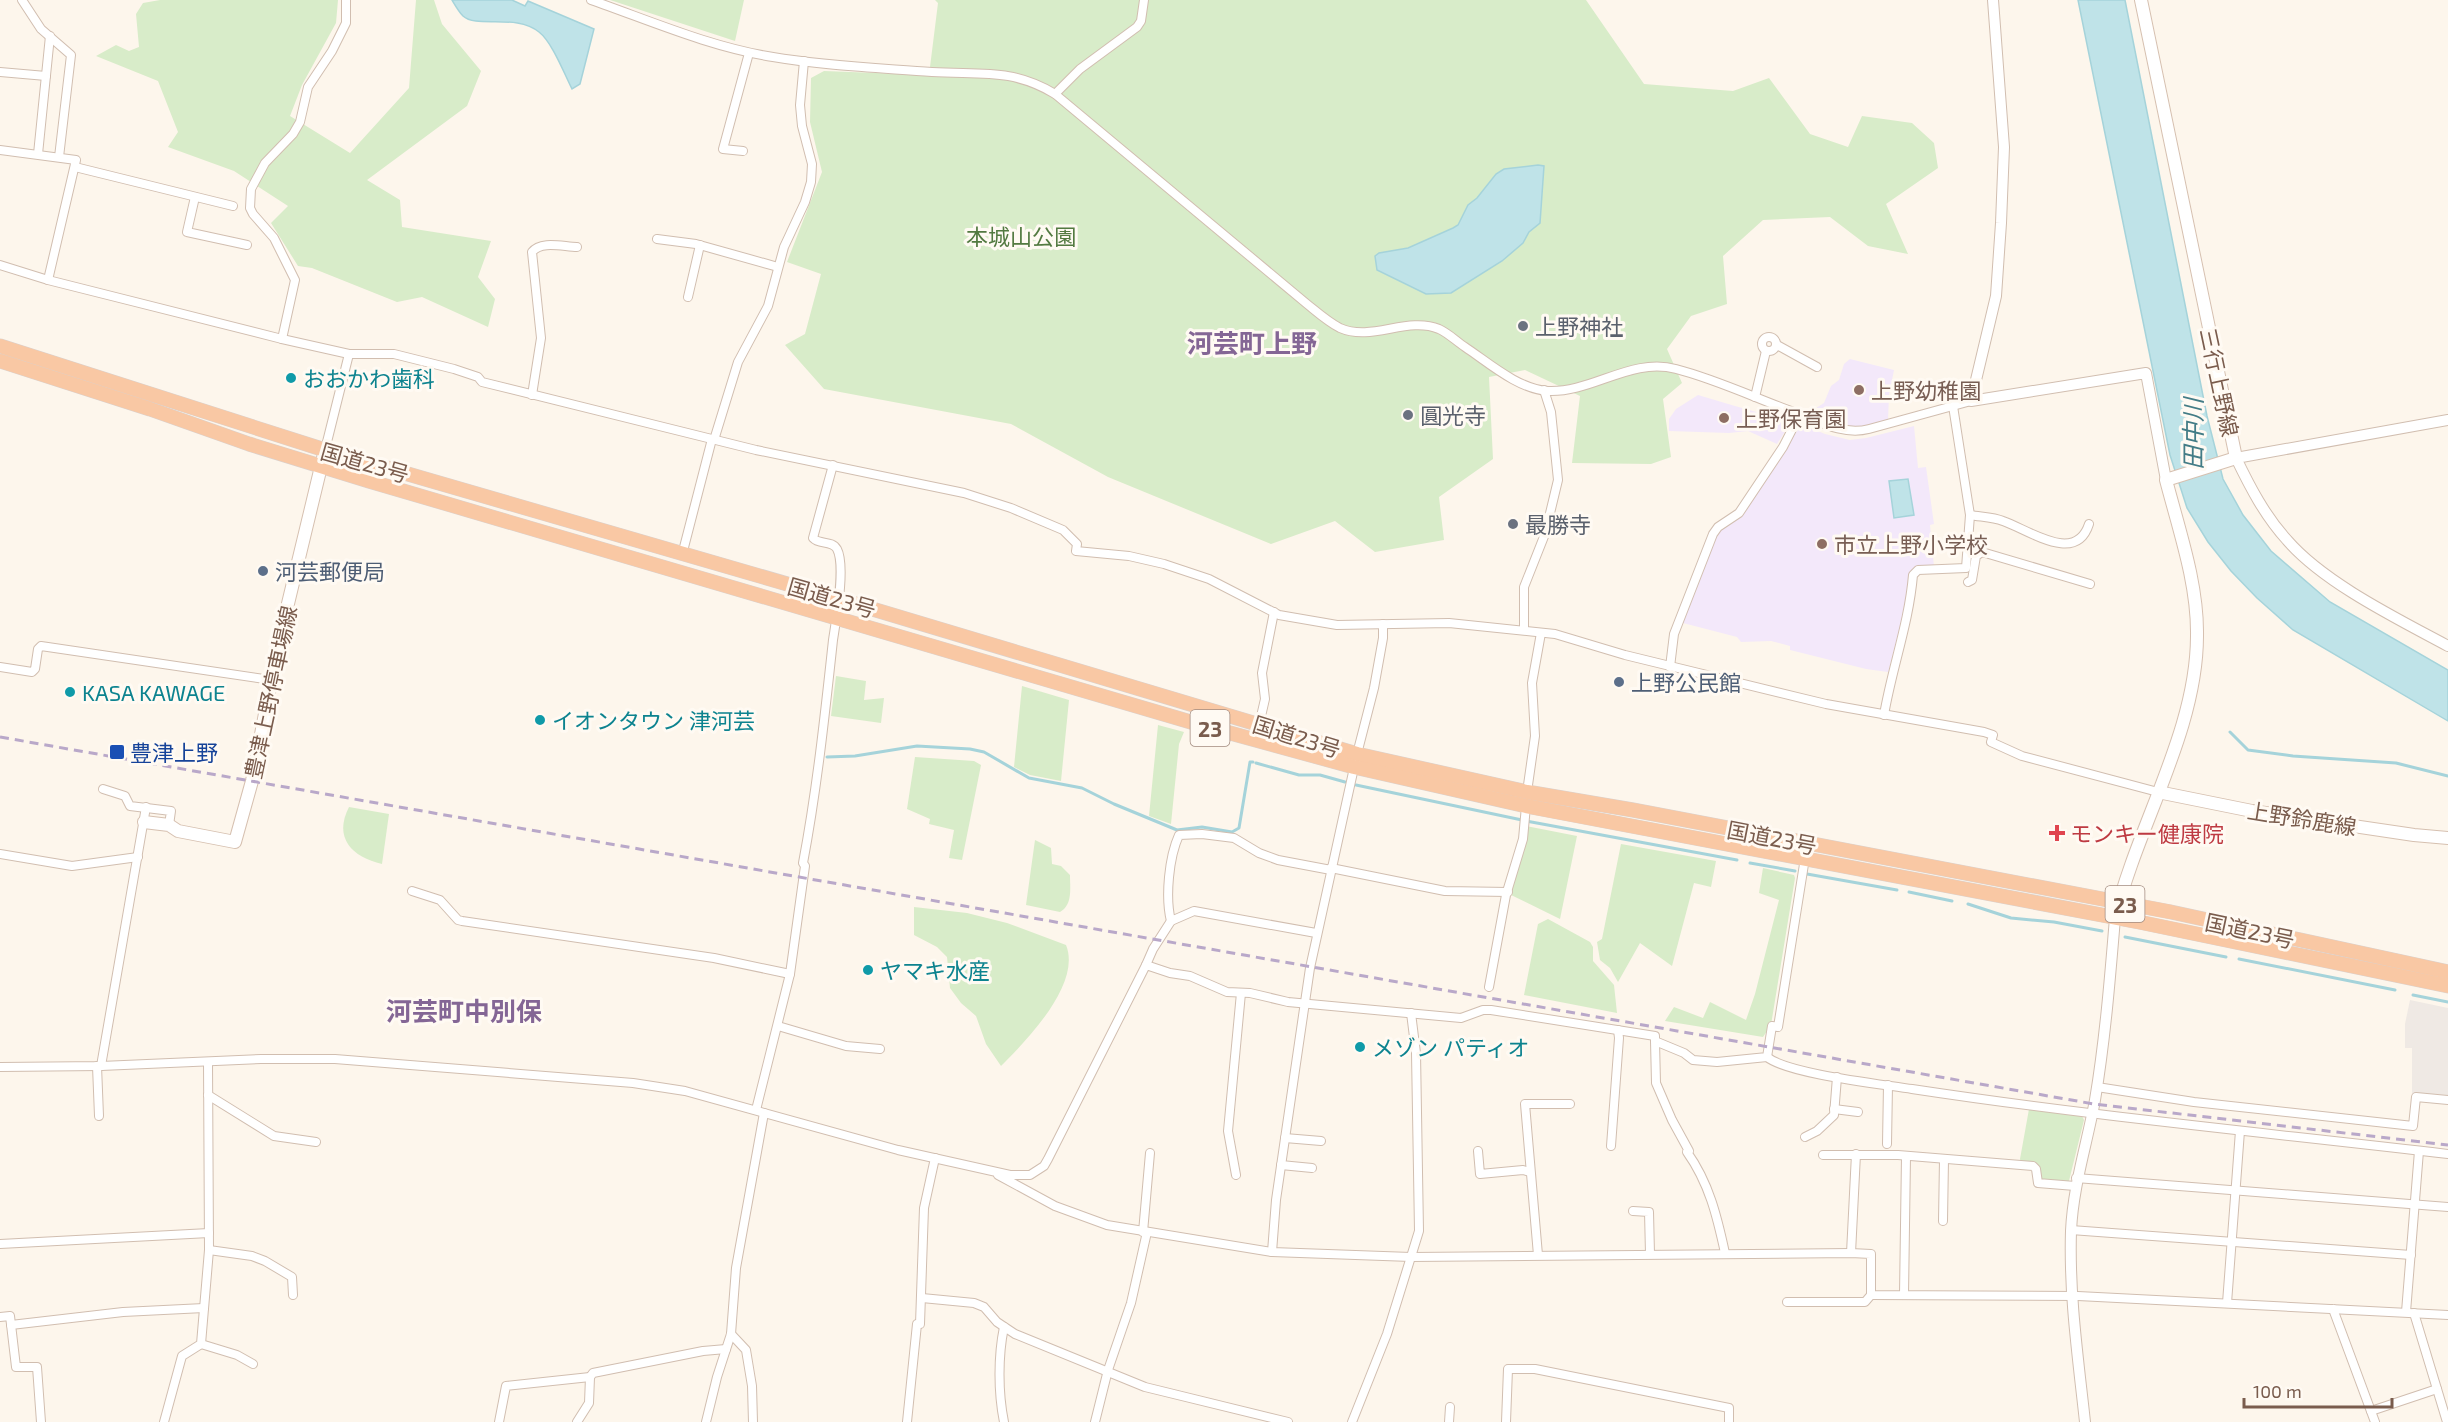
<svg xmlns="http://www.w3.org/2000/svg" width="2448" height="1422" viewBox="0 0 2448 1422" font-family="'Exo 2','Noto Sans JP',sans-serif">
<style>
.industrial{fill:#efe9e4}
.education{fill:#f3e8fa}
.green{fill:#d8ecc9}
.water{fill:#bfe3e8;stroke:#a5d3da;stroke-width:1.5}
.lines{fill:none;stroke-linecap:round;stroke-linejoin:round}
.stream{stroke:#a5d3da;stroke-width:3}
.minor-casing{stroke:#d1beb0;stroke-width:10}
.tertiary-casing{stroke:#d1beb0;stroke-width:12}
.secondary-casing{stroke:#d6c0b0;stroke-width:14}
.trunk-casing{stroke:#dad1cd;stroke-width:15}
.minor{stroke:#fff;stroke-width:8}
.tertiary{stroke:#fff;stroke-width:10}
.secondary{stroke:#fff;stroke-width:12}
.trunk{stroke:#f9c8a4;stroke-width:14}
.rail{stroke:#b9a8c9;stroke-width:3;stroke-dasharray:9 6;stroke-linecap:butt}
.worship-dot{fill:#6b7280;stroke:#fffaf3;stroke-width:2}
.culture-dot{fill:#0f9aa8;stroke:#fffaf3;stroke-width:2}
.education-dot{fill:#8d6e63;stroke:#fffaf3;stroke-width:2}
.service-dot{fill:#5c6f8a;stroke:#fffaf3;stroke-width:2}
.transit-dot{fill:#1a4fb4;stroke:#fffaf3;stroke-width:2}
.health-dot{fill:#e0444e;stroke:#fffaf3;stroke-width:2}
.labels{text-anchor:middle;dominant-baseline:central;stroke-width:6;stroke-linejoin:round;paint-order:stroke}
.shield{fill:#fffaf3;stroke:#a28b7f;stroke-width:1.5}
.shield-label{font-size:21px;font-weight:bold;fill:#7a5c4d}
.park-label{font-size:22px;fill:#537a41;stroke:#fffaf3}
.worship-label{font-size:22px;fill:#5b616d;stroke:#fffaf3;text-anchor:start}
.culture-label{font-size:22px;fill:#0d838f;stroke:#fffaf3;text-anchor:start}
.street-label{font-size:22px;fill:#7a5c4d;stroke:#fffaf3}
.education-label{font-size:22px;fill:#785e54;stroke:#fffaf3;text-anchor:start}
.service-label{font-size:22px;fill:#4e5e75;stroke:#fffaf3;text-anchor:start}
.transit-label{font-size:22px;fill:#164399;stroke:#fffaf3;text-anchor:start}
.health-label{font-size:22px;fill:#be3a42;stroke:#fffaf3;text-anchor:start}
.water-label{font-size:24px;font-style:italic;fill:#437c86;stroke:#fffaf3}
.quarter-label{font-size:26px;font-weight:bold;fill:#846695;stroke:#fffaf3}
</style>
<rect width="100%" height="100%" fill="#fdf6ec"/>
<!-- industrial -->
<path class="industrial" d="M2410 1000 2448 1008V1095L2412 1094V1048H2405V1024Z"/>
<!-- education -->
<g class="education">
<path d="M1850 359 1894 370 1889 395 1888 420 1858 427 1841 425 1813 416 1816 408 1824 403 1831 386 1839 380 1844 364Z"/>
<path d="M1698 395 1735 406 1791 422 1777 444 1748 431 1729 433 1669 431V419L1676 409Z"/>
<path d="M1799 423 1825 434 1850 440 1866 438 1914 426 1918 468 1926 467 1934 524 1930 525 1934 567 1917 568 1888 672 1866 669 1790 650V646L1771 641 1741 642 1737 637 1683 623 1719 530 1743 514Z"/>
</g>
<!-- green -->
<g class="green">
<path d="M160 0H338L336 23 302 85 290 116 350 153 409 88 416 0H434L442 24 481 71 467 106 367 180 400 200 402 227 491 241 478 277 495 299 488 327 422 297 397 302 312 268 298 266 271 223 288 206 234 171 168 147 178 132 158 81 96 56 116 45 129 51 139 47 136 14 143 3Z"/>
<path d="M610 0H744L735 41Z"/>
<path d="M935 0H1586L1644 84 1733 91 1769 78 1810 134 1848 147 1862 116 1912 123 1934 143 1938 168 1886 204 1908 254 1868 246 1830 217 1763 220 1723 256 1727 304 1691 316 1667 349 1682 383 1663 399 1671 457 1651 464 1572 463 1580 396 1525 370 1489 377 1493 459 1439 497 1444 540 1375 552 1335 521 1271 544 1108 477 1011 424 824 389 785 345 805 334 821 274 787 262 822 172 810 122 811 78 824 71 929 75 938 3Z"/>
<path d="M836 676 866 681 864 700 884 698 881 723 831 716Z"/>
<path d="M1022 686 1069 700 1061 781 1030 775 1014 767Z"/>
<path d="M1158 725 1184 732 1179 744 1171 824 1149 816Z"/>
<path d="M915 757 974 761 981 765 962 860 949 858 954 830 929 824 930 819 907 809Z"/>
<path d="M349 807 389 814 382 864C352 857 333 838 349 807Z"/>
<path d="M1526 826 1577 836 1560 919 1509 894Z"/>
<path d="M1035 840 1051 848 1052 864 1061 866 1070 875C1070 888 1073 905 1060 912L1026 905Z"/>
<path d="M1621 844 1716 861 1711 887 1694 883 1672 966 1640 943 1618 982 1610 968 1600 960 1597 942 1602 939Z"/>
<path d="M1763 868 1794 875 1795 878 1771 1025 1763 1037 1665 1021 1674 1007 1703 1018 1710 1002 1746 1020 1755 994 1779 900 1759 893Z"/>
<path d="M914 907 967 913 1007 923 1066 945C1082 984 1026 1041 1001 1066L986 1044 976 1016 961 1003 950 988 947 957 937 947 914 935Z"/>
<path d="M1548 919 1590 942 1593 947V961L1614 985 1617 1013 1524 995 1538 924Z"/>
<path d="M2029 1109 2082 1116 2084 1120 2069 1181 2065 1184 2042 1181 2037 1163 2021 1162 2020 1159Z"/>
</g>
<!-- water -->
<g class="water">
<path d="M452 0H512L525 6 528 1 594 29 580 84 572 89C564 73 552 42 539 32 516 13 477 29 463 16 459 12 455 5 452 0Z"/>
<path d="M2078 0H2125L2207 416 2223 479 2243 515 2271 551 2330 602 2448 670V721L2293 630 2257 598 2231 571 2208 542 2187 508 2170 455Z"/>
<path d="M1538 165 1544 166 1540 223 1529 232 1523 243 1502 261 1451 293 1426 294 1377 270 1375 256 1379 253 1408 248 1453 228 1458 225 1468 205 1477 198 1496 174 1504 169Z"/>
<path d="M1908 479 1914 515 1894 518 1889 481Z"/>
</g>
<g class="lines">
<!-- stream -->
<g class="stream">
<path d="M2230 732 2248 750 2293 756 2396 763 2448 776"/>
<path d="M827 757 855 756 917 746 970 749 984 752 1029 778 1082 788 1114 804 1177 830 1202 827 1232 832 1239 828 1250 762H1253"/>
<path d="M1256 763 1299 775H1320L1345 782"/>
<path d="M1356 785 1522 820"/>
<path d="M1526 821 1737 860"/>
<path d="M1750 863 1795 871"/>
<path d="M1807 874 1897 890"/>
<path d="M1909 892 1952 901"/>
<path d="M1968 904 2011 918 2054 922 2102 931"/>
<path d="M2125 937 2226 957"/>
<path d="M2239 959 2395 990"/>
<path d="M2413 995 2448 1002"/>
</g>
<defs>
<g id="minor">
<path d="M22 0 41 29 71 55 59 157"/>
<path d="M591 0C651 21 710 47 773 57 825 66 880 68 932 72 980 75 1012 68 1055 94L1307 304C1317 312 1328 322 1340 328 1372 342 1407 316 1439 329 1448 333 1456 341 1465 347 1489 363 1518 389 1548 391 1592 393 1631 357 1676 369 1715 379 1753 397 1791 411 1816 420 1842 436 1869 429L1971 401"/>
<path d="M0 72 46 76"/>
<path d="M1055 94 1080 69 1137 27 1141 21 1144 0"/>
<path d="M0 150 76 160 48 280"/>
<path d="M743 151 723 149 749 53"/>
<path d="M38 154 50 36"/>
<path d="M75 167 233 206"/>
<path d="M195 197 187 232 247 245"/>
<path d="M657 239 696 244 778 267"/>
<path d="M0 265 48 280 282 339 349 354H394L454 369 478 377 482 382 756 450 964 493 1011 508 1063 530 1077 544 1076 551 1129 556 1164 564 1209 579 1279 615 1337 625 1449 623 1555 634 1625 655 1826 704 1984 732 1993 735 1991 742 2022 756 2158 792"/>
<path d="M688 297 700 245"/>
<circle cx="1769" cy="344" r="7"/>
<path d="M282 339 295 280 274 238 253 214 250 208 251 189 265 163 293 134 300 122 308 87 332 51 346 23V0"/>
<path d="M1777 345 1817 367"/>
<path d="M532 395 541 338 532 252C541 240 564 247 577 247"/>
<path d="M1755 397 1766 351"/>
<path d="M714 440 738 362 768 306 784 247 805 202 811 182 812 164 802 126 800 105 804 61"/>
<path d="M325 450 349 354"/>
<path d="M1970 515C1981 517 1993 517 2003 521 2029 530 2076 565 2089 524"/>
<path d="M682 555 712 439"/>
<path d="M1968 582 1972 580 1976 556 1982 552 2090 584"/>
<path d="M1524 630V587L1545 534 1558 480 1551 412 1544 390"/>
<path d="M0 667 32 672 35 669 38 649 41 646 271 680"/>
<path d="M1670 667 1674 634 1713 534 1718 527 1739 513 1783 447 1800 414"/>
<path d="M1884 715C1892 668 1909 623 1913 575L1918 570 1966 568 1970 515 1953 406"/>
<path d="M1259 725 1265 699 1262 673 1274 612"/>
<path d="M103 789 125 796 130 806 171 811 169 825"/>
<path d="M1527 792 1535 736 1532 683 1541 633"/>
<path d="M0 854 72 866 138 857"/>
<path d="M1331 868 1445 891 1508 892"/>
<path d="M412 891 440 900 458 920 462 921 714 958 790 974"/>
<path d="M1171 921C1165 897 1169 857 1179 835L1202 834 1234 838 1259 853 1278 860 1331 870"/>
<path d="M1146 965 1153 949 1171 921 1194 911 1316 933"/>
<path d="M1489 987 1506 895 1523 839 1526 806"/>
<path d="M778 1026 846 1046 880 1049"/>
<path d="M1655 1041 1656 1083 1672 1120 1689 1151 1687 1152C1709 1183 1717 1216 1725 1253"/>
<path d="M1767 1057C1788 1074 1881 1084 1912 1089 2090 1116 2269 1133 2448 1154"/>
<path d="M97 1066 99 1116"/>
<path d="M101 1066 146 807"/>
<path d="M0 1067 101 1066 261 1059H335L633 1083 685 1091 898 1150 1010 1175H1030L1044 1166 1048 1159 1146 965 1170 973 1190 976 1227 992 1250 993 1288 1002 1461 1018 1483 1010H1491L1655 1036V1041L1684 1053 1693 1060 1717 1062 1767 1057 1772 1026 1778 1027 1805 858"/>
<path d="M2097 1087 2194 1102 2413 1126 2416 1097 2448 1100"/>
<path d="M208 1095 274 1136 316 1142"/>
<path d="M1834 1109 1858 1112"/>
<path d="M756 1110 790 974 805 866 803 863C817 789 825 714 833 640 836 620 846 566 837 549 832 540 819 545 813 538L833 465"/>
<path d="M1805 1137 1817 1131 1834 1115 1837 1077"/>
<path d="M1285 1138 1321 1141"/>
<path d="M1887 1144 1888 1085"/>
<path d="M1611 1146 1619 1038 1618 1030"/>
<path d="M1478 1151 1480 1174 1523 1170 1530 1172"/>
<path d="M1823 1155H1898L2033 1166 2036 1169 2038 1183 2075 1186"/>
<path d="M1281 1165 1312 1168"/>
<path d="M998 1175 1055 1206 1107 1225 1272 1252 1411 1257 1851 1253 1871 1254V1295L2078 1296 2448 1315"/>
<path d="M1236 1175 1228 1131 1241 993"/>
<path d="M2076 1178 2448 1207"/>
<path d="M1633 1211 1649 1212 1650 1254"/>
<path d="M1943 1221 1944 1159"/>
<path d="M2071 1230 2411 1255"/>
<path d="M1143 1232 1150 1153"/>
<path d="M0 1244 209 1233"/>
<path d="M209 1250 252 1256 265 1261 292 1277 293 1295"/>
<path d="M1272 1252 1276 1200 1310 968 1357 754 1374 688 1383 638V624"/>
<path d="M1851 1253 1856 1154"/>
<path d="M1538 1255 1525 1104H1570"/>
<path d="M1904 1295 1906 1156"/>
<path d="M922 1298 974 1303 984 1307 997 1322 1015 1334 1145 1387 1288 1422"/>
<path d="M1787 1302H1865L1871 1295"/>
<path d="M2227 1303 2240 1131"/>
<path d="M2333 1309 2375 1422"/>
<path d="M2406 1312 2419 1151"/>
<path d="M2414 1313 2447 1422"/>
<path d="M0 1317 10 1316 16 1367H37L41 1422"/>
<path d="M920 1324 924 1208 935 1158"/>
<path d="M11 1325 123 1312 204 1308"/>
<path d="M731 1334 746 1350 752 1386 753 1422"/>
<path d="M201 1344 237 1355 253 1364"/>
<path d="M2371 1411 2437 1389"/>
<path d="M164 1422 182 1356 201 1344 209 1250 208 1062"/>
<path d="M499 1422 506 1386 590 1377"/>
<path d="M577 1422 589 1403 590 1377 593 1373 703 1351 726 1349"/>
<path d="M706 1422 717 1377 731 1334 736 1268 764 1113"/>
<path d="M907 1422 917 1324"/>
<path d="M1004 1422C998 1392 998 1356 1004 1327"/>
<path d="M1095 1422 1108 1370 1131 1303 1147 1232"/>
<path d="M1352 1422 1387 1334 1419 1231 1416 1053 1411 1013"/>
<path d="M1449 1422 1450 1407"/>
<path d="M1506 1422 1508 1369H1535L1729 1408V1422"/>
</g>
<g id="tertiary">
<path d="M1993 0 2004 147 2001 223 1996 296 1971 401 2146 373 2166 480"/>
<path d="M2448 420 2236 458C2250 487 2265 516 2287 540 2324 583 2398 619 2448 646"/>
<path d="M2085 1422C2078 1357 2069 1296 2071 1231 2073 1186 2087 1144 2095 1100 2105 1040 2110 979 2115 918"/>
</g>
<g id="secondary">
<path d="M2158 792 2252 811 2414 835 2448 838"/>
<path d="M144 822 169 825 178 831 235 842 252 781 279 641 325 450"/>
<path d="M2115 918C2137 826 2197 731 2197 636 2198 584 2179 530 2166 480L2236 458 2141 0"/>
</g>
<g id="trunk">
<path d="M0 346 325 450 839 599 1357 754 1527 792 1633 810 2171 912 2448 972"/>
<path d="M0 361 150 409 249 444 369 481 1201 725 1354 767 1526 806 2139 922 2448 986"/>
</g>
</defs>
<!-- minor casing -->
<use href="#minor" class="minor-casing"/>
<!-- tertiary casing -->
<use href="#tertiary" class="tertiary-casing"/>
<!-- secondary casing -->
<use href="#secondary" class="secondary-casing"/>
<!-- trunk casing -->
<use href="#trunk" class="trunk-casing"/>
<!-- minor -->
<use href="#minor" class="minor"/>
<!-- tertiary -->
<use href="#tertiary" class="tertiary"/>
<!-- secondary -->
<use href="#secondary" class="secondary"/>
<!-- trunk -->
<use href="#trunk" class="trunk"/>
<!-- rail -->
<path class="rail" d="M0 737 2094 1104 2448 1145"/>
</g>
<!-- markers -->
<g class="worship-dot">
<circle cx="1523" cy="326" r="6"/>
<circle cx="1408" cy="415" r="6"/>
<circle cx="1513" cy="524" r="6"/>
</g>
<g class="culture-dot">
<circle cx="291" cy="378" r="6"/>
<circle cx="70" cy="692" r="6"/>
<circle cx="540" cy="720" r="6"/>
<circle cx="868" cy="970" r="6"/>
<circle cx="1360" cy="1047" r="6"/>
</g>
<g class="education-dot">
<circle cx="1859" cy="390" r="6"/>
<circle cx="1724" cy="418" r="6"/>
<circle cx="1822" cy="544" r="6"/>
</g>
<g class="service-dot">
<circle cx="263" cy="571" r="6"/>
<circle cx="1619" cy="682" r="6"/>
</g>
<rect class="transit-dot" x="109" y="744" width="16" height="16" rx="3"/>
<path class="health-dot" d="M2054 824h6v6h6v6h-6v6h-6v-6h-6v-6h6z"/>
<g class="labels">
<!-- shield labels -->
<g class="shield">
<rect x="1190.5" y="710" width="39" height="36" rx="4.5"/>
<rect x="2105.5" y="886" width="39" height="36" rx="4.5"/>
</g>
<g class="shield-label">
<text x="1210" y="728">23</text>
<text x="2125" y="904">23</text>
</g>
<!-- park labels -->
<g class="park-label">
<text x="1021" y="236">本城山公園</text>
</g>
<!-- worship labels -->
<g class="worship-label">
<text x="1535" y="326">上野神社</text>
<text x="1420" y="415">圓光寺</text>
<text x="1525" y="524">最勝寺</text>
</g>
<!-- culture labels -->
<g class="culture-label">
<text x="303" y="378">おおかわ歯科</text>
<text x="82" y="692">KASA KAWAGE</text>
<text x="552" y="720">イオンタウン 津河芸</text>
<text x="880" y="970">ヤマキ水産</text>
<text x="1372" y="1047">メゾン パティオ</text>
</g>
<!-- street labels -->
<g class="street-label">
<text transform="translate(2220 382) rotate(78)">三行上野線</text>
<text transform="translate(365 462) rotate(16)">国道23号</text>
<text transform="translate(832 597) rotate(16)">国道23号</text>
<text transform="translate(270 692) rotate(-78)">豊津上野停車場線</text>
<text transform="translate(1297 736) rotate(17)">国道23号</text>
<text transform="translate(2302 818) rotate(9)">上野鈴鹿線</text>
<text transform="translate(1772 837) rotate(11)">国道23号</text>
<text transform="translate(2250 930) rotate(12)">国道23号</text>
</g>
<!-- education labels -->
<g class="education-label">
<text x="1871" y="390">上野幼稚園</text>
<text x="1736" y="418">上野保育園</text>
<text x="1834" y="544">市立上野小学校</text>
</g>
<!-- service labels -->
<g class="service-label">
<text x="275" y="571">河芸郵便局</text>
<text x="1631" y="682">上野公民館</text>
</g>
<!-- transit labels -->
<g class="transit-label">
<text x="130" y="752">豊津上野</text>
</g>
<!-- health labels -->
<g class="health-label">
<text x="2070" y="833">モンキー健康院</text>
</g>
<!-- water labels -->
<g class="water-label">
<text transform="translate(2192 434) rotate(-90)">田中川</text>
</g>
<!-- quarter labels -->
<g class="quarter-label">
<text x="1252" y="342">河芸町上野</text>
<text x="464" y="1010">河芸町中別保</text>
</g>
</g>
<!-- scale -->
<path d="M2244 1398v9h148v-9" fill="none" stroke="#7a5c4d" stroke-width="3"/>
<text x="2253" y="1398" font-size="18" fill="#7a5c4d" stroke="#fffaf3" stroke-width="4.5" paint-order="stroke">100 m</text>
</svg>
